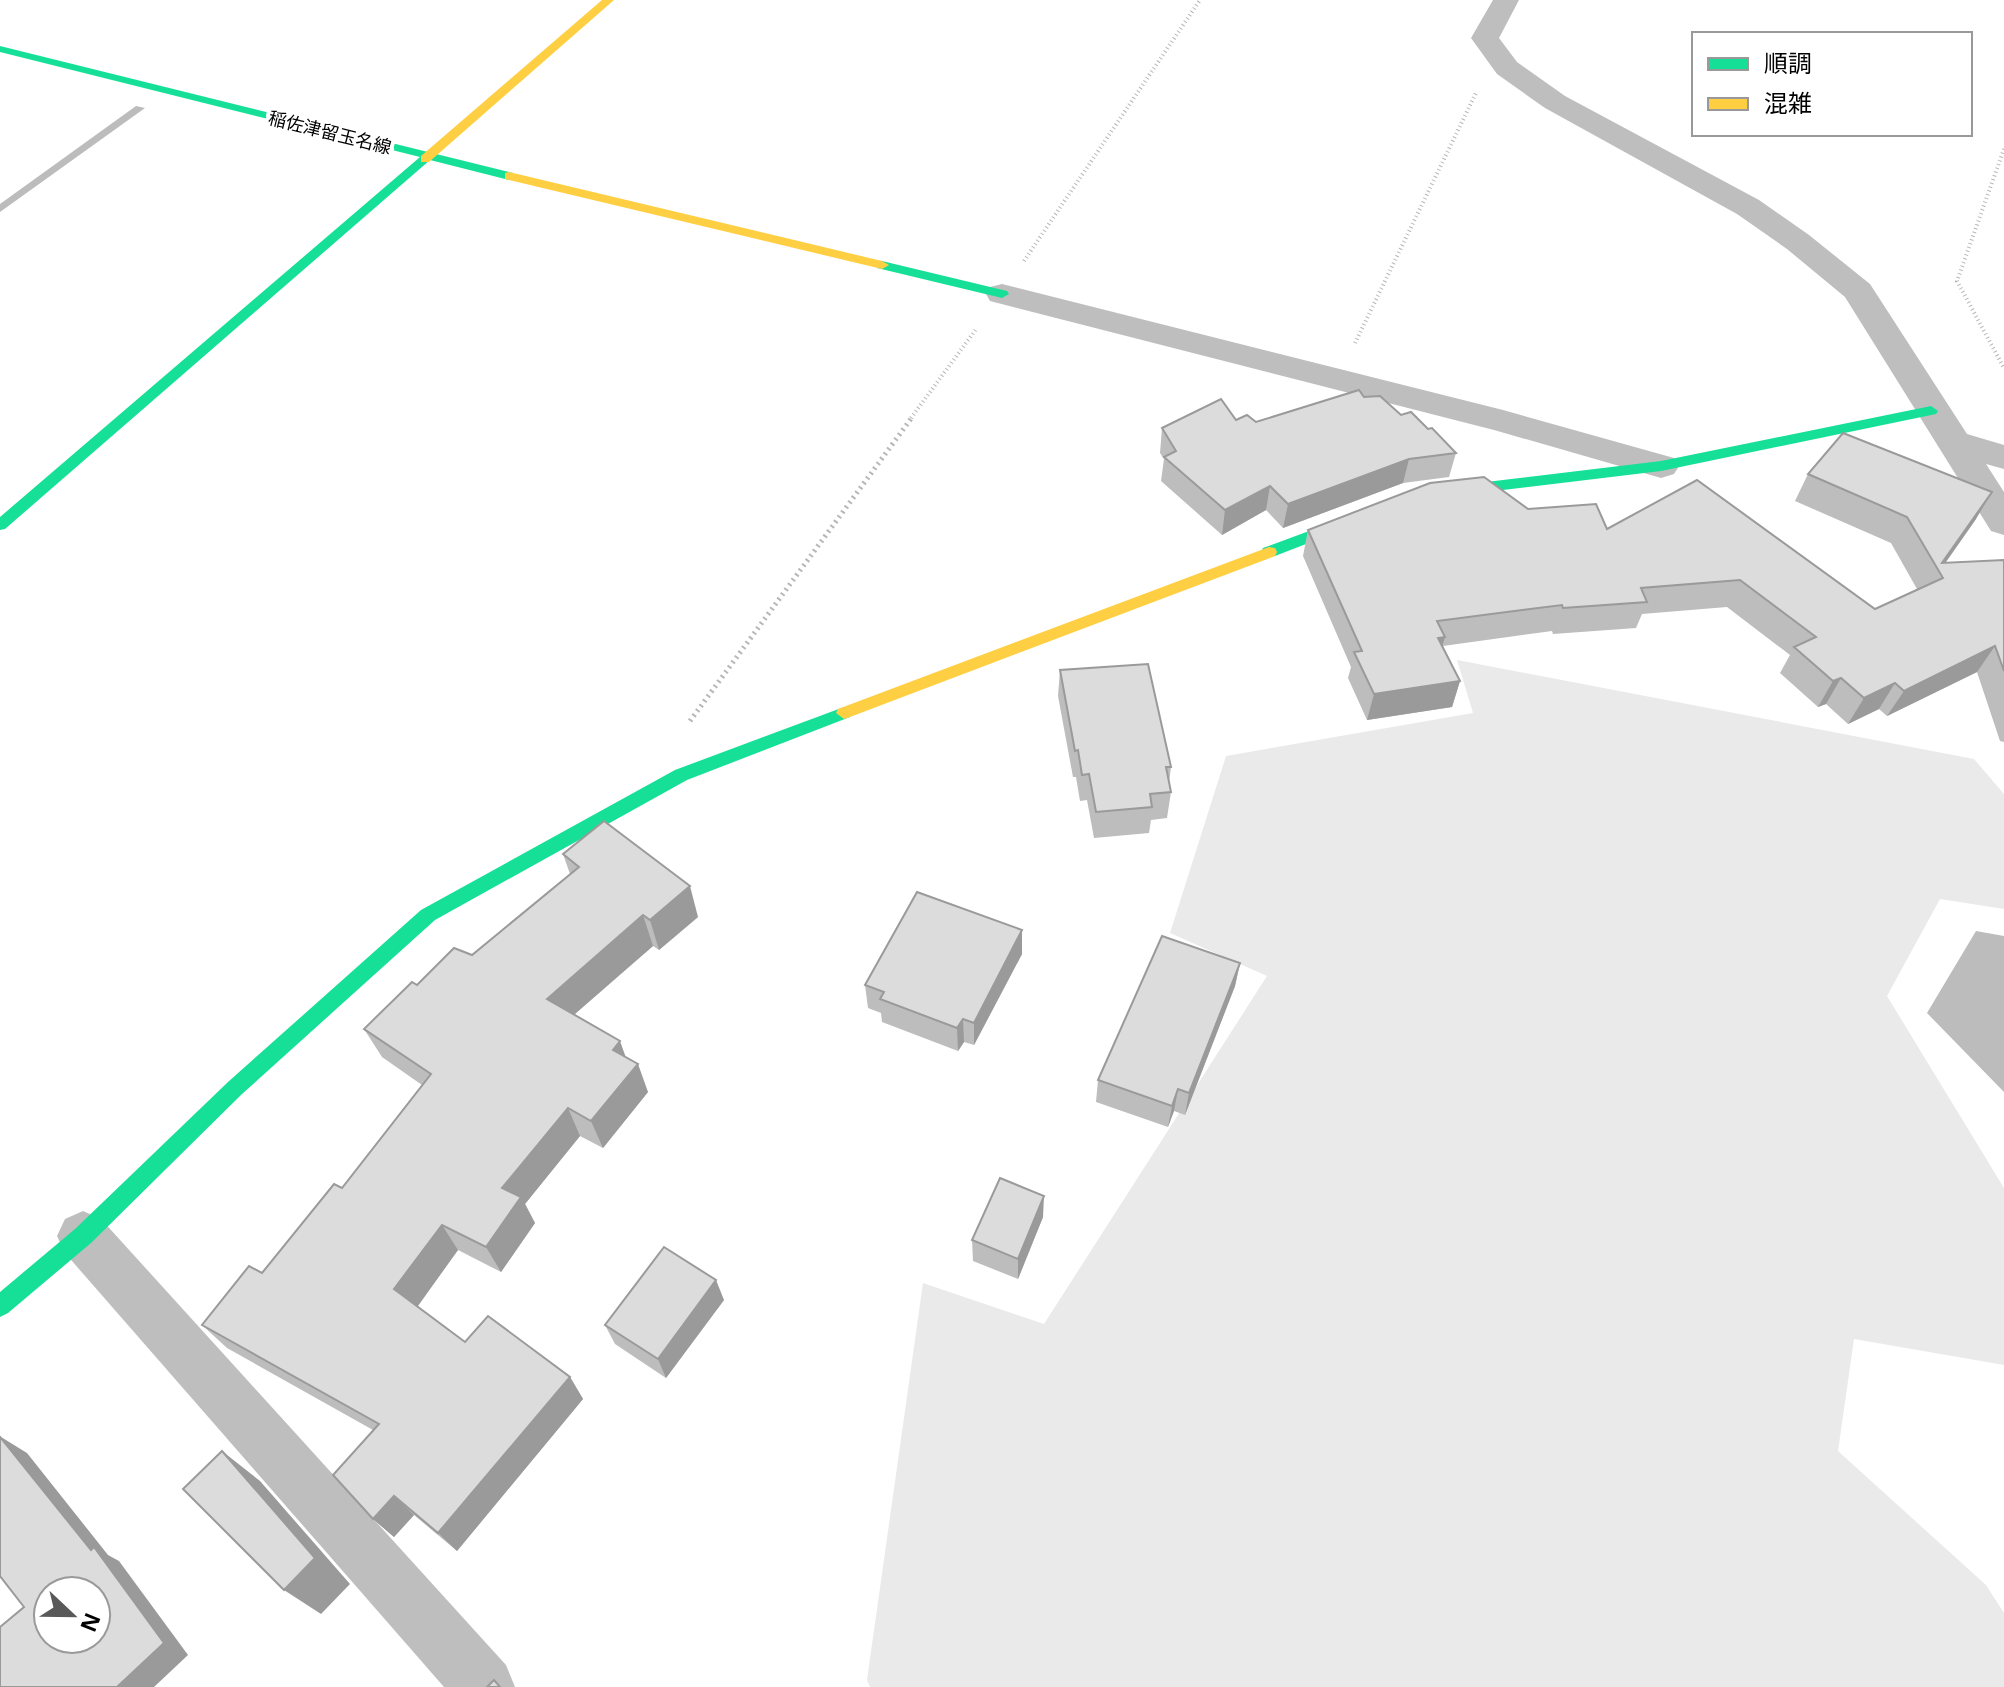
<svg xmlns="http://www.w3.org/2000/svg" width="2004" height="1687" viewBox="0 0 2004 1687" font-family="'Open Sans','Noto Sans JP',sans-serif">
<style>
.green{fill:#eaeaea}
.water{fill:#bcbcbc}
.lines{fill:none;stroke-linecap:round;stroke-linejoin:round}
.stream{fill:#bcbcbc;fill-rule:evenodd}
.path-far1{stroke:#b8b8b8;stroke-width:4;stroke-dasharray:1 3;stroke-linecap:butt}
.path{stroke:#b8b8b8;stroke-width:5;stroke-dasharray:2 4;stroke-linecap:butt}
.street{fill:#bebebe;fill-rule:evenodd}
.fast{fill:#16e098;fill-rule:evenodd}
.slow{fill:#ffcf43;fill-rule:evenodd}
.wall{fill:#bdbdbd}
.shaded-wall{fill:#9a9a9a}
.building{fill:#dcdcdc;stroke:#9a9a9a;stroke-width:2;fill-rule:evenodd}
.labels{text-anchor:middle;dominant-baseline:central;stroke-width:8;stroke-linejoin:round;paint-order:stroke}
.far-street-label{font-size:18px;fill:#000;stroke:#fff}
</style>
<rect width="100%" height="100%" fill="#fff"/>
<!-- green -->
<path class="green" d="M1457 660 1974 759 2004 794V909L1940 899 1887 996 2004 1188V1365L1854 1339 1838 1451 1986 1585 2004 1613V1687H870L867 1680 923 1283 1044 1324 1267 976 1170 933 1226 756 1473 713Z"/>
<!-- water -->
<path class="water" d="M1976 931 2004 936V1092L1927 1013Z"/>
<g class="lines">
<!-- stream -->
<path class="stream" d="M136 106 145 108 0 212V204Z"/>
<!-- path-far1 -->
<g class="path-far1">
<path d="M2004 149 1957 281 2004 368"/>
<path d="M1024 261 1200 0"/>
<path d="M1355 343 1476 93"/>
<path d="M911 418 977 328"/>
</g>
<!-- path -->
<path class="path" d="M690 721 913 416"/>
<!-- street -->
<g class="street">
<path d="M1493 0H1519L1499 38 1517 62 1565 96 1759 200 1809 235 1870 284 1967 434 2004 445V469L1986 464 2004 492V535L1991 531 1845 297 1787 249 1737 214 1545 108 1497 74 1471 38Z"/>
<path d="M1002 284 1503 410 1674 458 1679 466 1674 474 1661 478 1494 430 990 301 986 294 990 287Z"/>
<path d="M83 1211 101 1219 506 1665 515 1687H444L65 1253 57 1236 65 1219Z"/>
</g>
<!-- fast -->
<g class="fast">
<path d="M0 46 513 173 515 176 509 180 430 160 5 529 0 530V517L420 157 0 52Z"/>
<path d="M882 261 1007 291 1009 294 1002 298 877 268V262Z"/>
<path d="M1931 406 1938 411 1936 414 1661 471 1436 498 1428 493 1436 488 1661 461Z"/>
<path d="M1363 511 1368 512V520L1275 556H1263L1261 552 1263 548Z"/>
<path d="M844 707 850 709 852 713 850 717 687 780 435 920 242 1094 91 1243 8 1313 0 1317V1292L75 1229 228 1082 421 910 675 770Z"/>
</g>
<!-- slow -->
<g class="slow">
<path d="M602 0H614L429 162H421V156Z"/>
<path d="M509 172 882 261 889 265 882 269 505 179V173Z"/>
<path d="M1269 547 1275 548 1277 552 1275 556 850 717 844 719 836 713 838 709Z"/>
</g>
</g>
<!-- wall -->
<g class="wall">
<path d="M1364 397 1428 429 1456 453 1449 477 1403 483 1283 528 1266 510 1222 535 1161 481 1164 459 1160 453 1162 428 1236 420 1256 422Z"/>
<path d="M1808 474 1976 519 1945 563 2004 560V742L2000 741 1977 672 1887 716 1879 709 1848 724 1826 704 1818 707 1780 673 1790 655 1727 607 1642 614 1636 628 1553 634 1552 631 1443 646 1460 681 1452 707 1367 720 1348 678 1351 667 1303 556 1308 530 1528 509 1607 529 1875 609 1917 589 1891 543 1795 501Z"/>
<path d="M1060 670 1171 767 1169 783 1171 792 1167 818 1151 820 1149 833 1094 838 1087 800 1080 801 1076 777H1073L1058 696Z"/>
<path d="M563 854 698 917 659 950 653 946 574 1014 626 1057 648 1092 603 1148 580 1136 525 1204 535 1223 501 1272 458 1250 417 1306 465 1342 570 1377 583 1399 457 1551 414 1515 394 1537 373 1519V1430L227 1348 202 1325 262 1273 342 1188 422 1085 382 1057 364 1029 417 985 472 955 570 874Z"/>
<path d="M1022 930V954L974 1045 964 1042 958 1051 882 1022 881 1013 868 1008 865 985Z"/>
<path d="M1240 963 1235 986 1185 1115 1174 1111 1168 1127 1096 1102 1098 1080Z"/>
<path d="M1043 1217 1018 1279 973 1261 972 1240Z"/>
<path d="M724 1300 666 1378 615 1344 605 1325Z"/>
</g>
<!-- shaded-wall -->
<g class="shaded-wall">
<path d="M1409 459 1403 483 1283 528 1288 504Z"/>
<path d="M1270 486 1266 510 1222 535 1225 510Z"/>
<path d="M1992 492 1976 519 1939 572 1938 570Z"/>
<path d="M1445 637 1437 663 1438 638Z"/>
<path d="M1995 646 1977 672 1887 716 1904 691Z"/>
<path d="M1841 678 1826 704 1818 707 1833 681Z"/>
<path d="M1460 681 1452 707 1367 720 1374 694Z"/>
<path d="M1895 683 1879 709 1848 724 1864 698Z"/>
<path d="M690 886 698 917 659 950 650 920Z"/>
<path d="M643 915 653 946 559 1028 547 999Z"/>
<path d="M1022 930V954L974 1045V1023Z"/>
<path d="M1240 963 1235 986 1185 1115 1189 1093Z"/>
<path d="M963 1019 964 1042 958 1051 957 1028Z"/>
<path d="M620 1041 630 1069 613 1050Z"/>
<path d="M638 1064 648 1092 603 1148 591 1121Z"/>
<path d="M1178 1089 1174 1111 1168 1127 1172 1106Z"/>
<path d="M568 1108 580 1136 525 1204 535 1223 501 1272 486 1247 502 1188Z"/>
<path d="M1044 1196 1043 1217 1018 1279V1259Z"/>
<path d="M442 1225 458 1250 413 1313 394 1289Z"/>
<path d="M716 1280 724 1300 666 1378 658 1359Z"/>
<path d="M570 1377 583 1399 457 1551 438 1533Z"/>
<path d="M1 1437 27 1453 108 1555 119 1561 188 1655 154 1687H117Z"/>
<path d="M222 1451 260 1481 350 1584 321 1614 284 1590Z"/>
<path d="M394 1496 414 1515 394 1537 373 1519Z"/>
</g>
<!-- building -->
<g class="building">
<path d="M1359 390 1364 397 1380 396 1401 415 1411 412 1428 429 1432 428 1456 453 1409 459 1288 504 1270 486 1225 510 1164 457 1176 451 1162 428 1221 399 1236 420 1247 415 1256 422Z"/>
<path d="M1843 433 1992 492 1942 563 2004 560V671L1995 646 1904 691 1895 683 1864 698 1841 678 1833 681 1794 647 1816 637 1740 580 1641 588 1647 602 1563 608 1562 605 1437 621 1445 637 1438 638 1460 681 1374 694 1354 652 1362 651 1308 530 1430 483 1484 477 1528 509 1596 504 1607 529 1697 480 1875 609 1943 578 1907 517 1808 474Z"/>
<path d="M1148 664 1171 767H1166L1171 792 1150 794 1152 807 1096 812 1089 774 1082 775 1078 750 1075 751 1060 670Z"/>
<path d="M604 821 690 886 650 920 643 915 547 999 620 1041 613 1050 638 1064 591 1121 568 1108 502 1188 521 1197 486 1247 442 1225 394 1289 465 1342 488 1316 570 1377 438 1533 394 1496 373 1519 333 1475 379 1424 202 1325 249 1266 262 1273 334 1184 342 1188 431 1074 364 1029 412 982 417 985 454 948 472 955 579 867 563 854Z"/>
<path d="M917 892 1022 930 974 1023 963 1019 957 1028 880 999 884 992 865 985Z"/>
<path d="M1162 936 1240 963 1189 1093 1178 1089 1172 1106 1098 1080Z"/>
<path d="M1000 1178 1044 1196 1018 1259 972 1240Z"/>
<path d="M664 1247 716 1280 658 1359 605 1325Z"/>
<path d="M0 1437 91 1550 94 1547 164 1643 117 1687H0V1627L24 1607 0 1576ZM48 1591H96V1639H48Z"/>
<path d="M222 1451 315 1558 284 1590 183 1489Z"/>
<path d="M494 1680 500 1687H487Z"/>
</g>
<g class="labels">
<!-- far-street labels -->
<g class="far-street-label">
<text transform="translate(330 132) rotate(14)">稲佐津留玉名線</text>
</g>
</g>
<!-- legend -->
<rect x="1692" y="32" width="280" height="104" fill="#ffffff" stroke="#999999" stroke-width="2"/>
<rect x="1708" y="58" width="40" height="12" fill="#16e098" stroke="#999999" stroke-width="2"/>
<text x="1764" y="72" font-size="24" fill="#000000">順調</text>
<rect x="1708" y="98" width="40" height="12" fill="#ffcf43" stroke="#999999" stroke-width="2"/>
<text x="1764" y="112" font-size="24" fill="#000000">混雑</text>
<!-- north arrow -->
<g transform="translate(72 1615) rotate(112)"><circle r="38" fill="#ffffff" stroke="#999999" stroke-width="2"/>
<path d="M0-6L14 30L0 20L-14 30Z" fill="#595959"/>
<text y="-12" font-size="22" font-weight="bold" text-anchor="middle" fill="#000000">N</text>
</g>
</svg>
